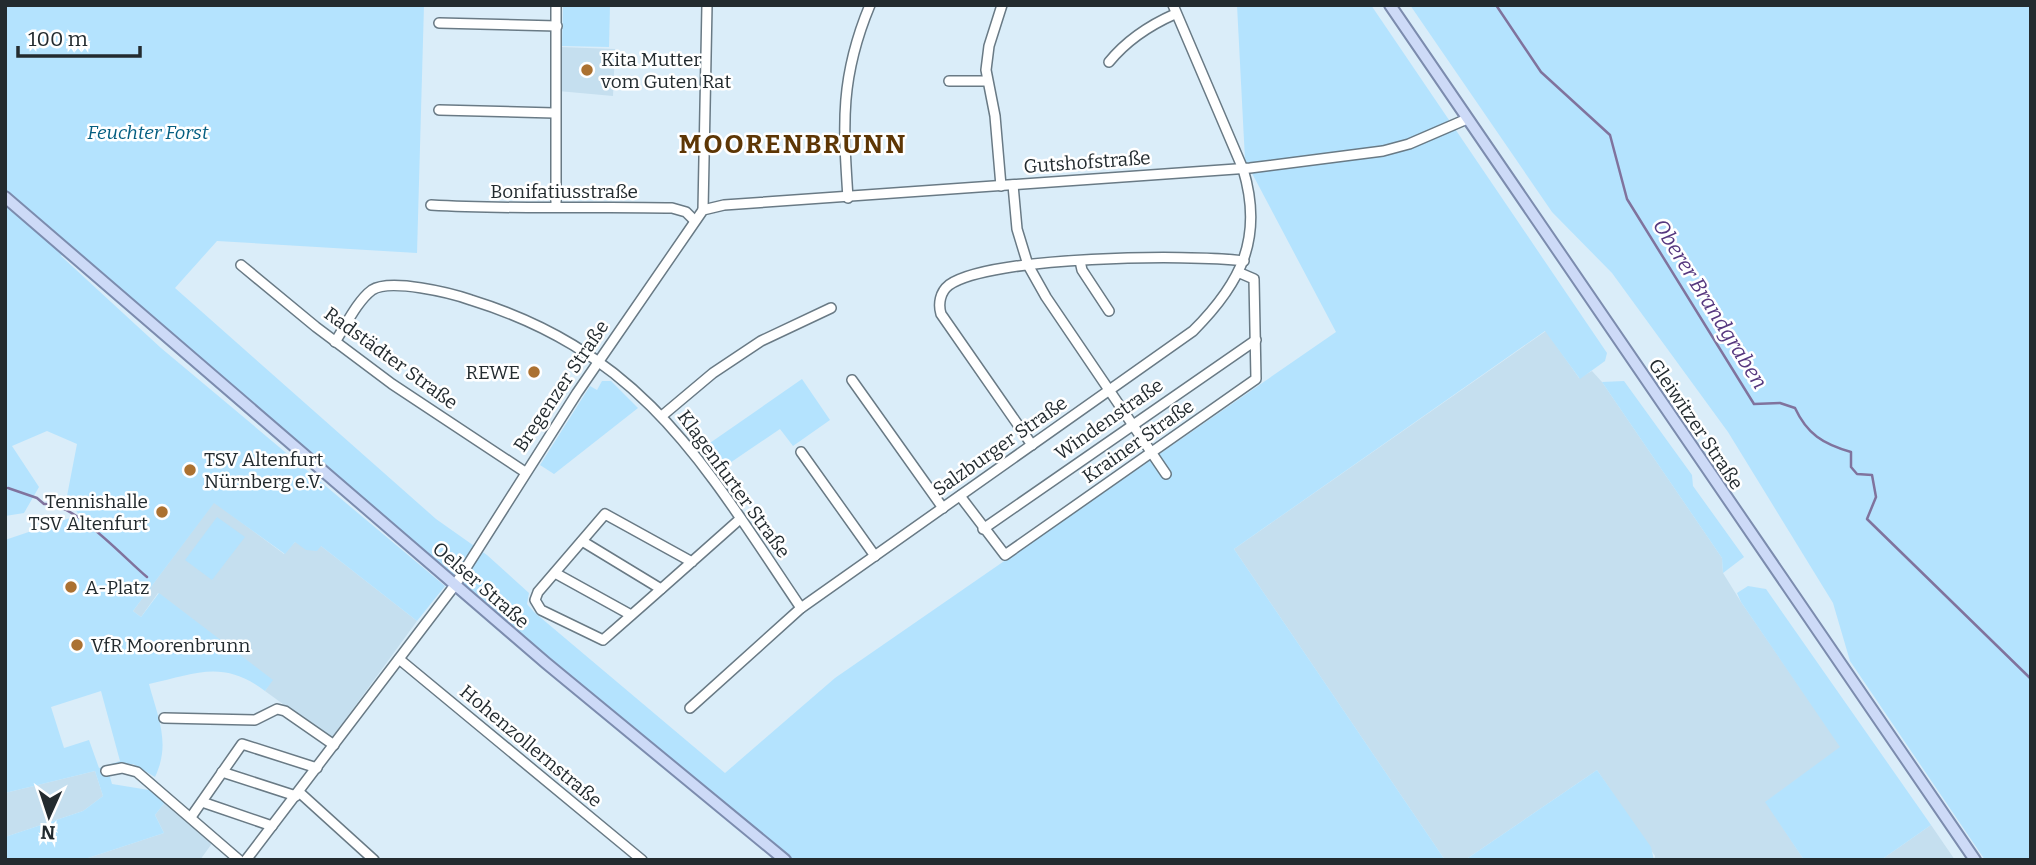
<svg xmlns="http://www.w3.org/2000/svg" width="2036" height="865" viewBox="0 0 2036 865" font-family="Bitter,serif">
<style>
.built{fill:#c5dfef}
.green{fill:#b4e3fe;fill-rule:evenodd}
.lines{fill:none;stroke-linecap:round;stroke-linejoin:round}
.stream{stroke:#80739d;stroke-width:2.5}
.minor-casing{stroke:#697a85;stroke-width:12}
.major-casing{stroke:#7c8cae;stroke-width:14}
.minor{stroke:#fff;stroke-width:9}
.major{stroke:#cddaf7;stroke-width:10}
.poi-dot{fill:#ab7131;stroke:#fff;stroke-width:2.5}
.labels{text-anchor:middle;dominant-baseline:central;stroke-width:5;stroke-linejoin:round;paint-order:stroke}
.poi-label{font-size:19px;fill:#232b2f;stroke:#fff;text-anchor:start}
.park-label{font-size:19px;font-style:italic;fill:#045e81;stroke:#fff}
.street-label{font-size:19px;fill:#232b2f;stroke:#fff}
.water-label{font-size:21px;font-style:italic;fill:#56387f;stroke:#fff}
.district-label{font-size:26px;font-weight:bold;letter-spacing:2px;fill:#5d3605;stroke:#fff}
</style>
<rect width="100%" height="100%" fill="#daedf9"/>
<!-- built -->
<g class="built">
<path d="M560 47 615 49 613 96 558 91Z"/>
<path d="M1546 331 1579 378 1592 371 1602 382 1722 558 1723 573 1741 602 1841 747 1766 802 1804 860H1654L1655 856 1597 770 1465 860H1445L1234 549Z"/>
<path d="M214 502 284 554 295 542 321 546 417 621 331 739 265 691 272 680 158 593 141 617 133 611Z"/>
<path d="M95 771 103 796 83 811 5 837V793Z"/>
<path d="M166 801 213 842 200 860H82L164 833 155 815Z"/>
<path d="M1931 825 1955 860H1881Z"/>
</g>
<!-- green -->
<g class="green">
<path d="M5 5H424L417 253 217 241 175 288 436 519 487 555 529 593 527 604 534 612 725 773 835 678 1336 332 1245 160 1237 5H1371L1607 353 1605 361 1580 379 1545 331 1234 549 1445 860H793L476 596 69 247 61 256 161 348 445 586 417 621 321 546 317 551 306 550 295 542 285 554 214 503 133 611 141 617 159 593 273 680 265 691C222 659 196 674 149 684 158 718 171 743 155 777L133 764 108 770 112 784 155 791 166 801 155 815 164 833 82 860H5V837L83 811 103 796 95 771 5 793V540L79 515 67 496 77 444 47 431 12 446 39 487 24 513 5 516ZM101 691 120 761 99 768 89 740 64 748 51 707Z"/>
<path d="M563 5H610L609 47 562 46Z"/>
<path d="M1410 5H2031V860H1985L1850 661 1833 603 1728 432 1612 273 1552 212Z"/>
<path d="M802 379 830 420 793 446 780 429 721 469 707 445Z"/>
<path d="M602 381H611L638 408 554 474 540 465 590 386 597 390Z"/>
<path d="M1624 381 1692 475 1693 486 1744 557 1723 573 1722 558 1602 382Z"/>
<path d="M217 517 245 537 212 580 185 560Z"/>
<path d="M1748 586 1766 589 1931 825 1881 860H1804L1765 802 1840 747 1741 602 1737 593Z"/>
<path d="M1597 770 1651 847 1654 860H1465Z"/>
</g>
<g class="lines">
<!-- stream -->
<g class="stream">
<path d="M1496 5 1541 72 1610 135 1627 199 1754 404 1780 403 1795 408C1807 434 1823 444 1851 452V467L1857 474 1872 475 1876 497 1867 519 2031 679"/>
<path d="M8 488 37 498 44 504C74 502 123 557 147 577"/>
</g>
<defs>
<g id="minor">
<path d="M556 5V207"/>
<path d="M439 23 557 26"/>
<path d="M1109 62C1127 40 1150 25 1175 14"/>
<path d="M949 81H987"/>
<path d="M439 110 554 113"/>
<path d="M1013 185 1017 229 1028 265 1046 297 1166 474"/>
<path d="M1001 186 995 116 986 70 989 46 1002 5"/>
<path d="M848 198C843 123 840 77 870 5"/>
<path d="M431 205C512 210 591 206 672 208L686 212 694 220"/>
<path d="M703 210 707 5"/>
<path d="M1080 261 1082 270 1109 311"/>
<path d="M241 265 316 327 392 384 525 472"/>
<path d="M335 342C345 327 357 301 372 290 390 278 451 293 471 300 645 354 705 466 801 608"/>
<path d="M852 380 943 508"/>
<path d="M663 415 713 373 761 341 831 308"/>
<path d="M1032 445 941 314C938 304 940 292 949 285 990 256 1190 254 1244 261"/>
<path d="M801 452 875 556"/>
<path d="M960 496 1005 555 1256 379 1254 279 1240 273"/>
<path d="M983 529 1256 340"/>
<path d="M582 541 661 589"/>
<path d="M692 562 605 514 538 592 535 600 541 610 603 640C649 600 695 559 740 519"/>
<path d="M555 573 631 615"/>
<path d="M399 659 642 860"/>
<path d="M690 708 801 608 1193 331C1241 283 1264 238 1243 169L1173 5"/>
<path d="M164 718 255 720 277 709 285 711 334 745"/>
<path d="M106 771 122 768 137 772 239 860"/>
<path d="M222 772 296 796"/>
<path d="M299 792 374 860"/>
<path d="M202 802 272 826"/>
<path d="M191 817 242 744 317 768"/>
<path d="M246 860 455 585 577 393 703 210 724 205 1250 168 1383 151 1409 144 1467 119"/>
</g>
<g id="major">
<path d="M1390 5 1975 860"/>
<path d="M5 197 546 663 785 860"/>
</g>
</defs>
<!-- minor casing -->
<use href="#minor" class="minor-casing"/>
<!-- major casing -->
<use href="#major" class="major-casing"/>
<!-- minor -->
<use href="#minor" class="minor"/>
<!-- major -->
<use href="#major" class="major"/>
</g>
<!-- markers -->
<g class="poi-dot">
<circle cx="587" cy="70" r="7"/>
<circle cx="534" cy="372" r="7"/>
<circle cx="190" cy="470" r="7"/>
<circle cx="162" cy="512" r="7"/>
<circle cx="71" cy="587" r="7"/>
<circle cx="77" cy="645" r="7"/>
</g>
<g class="labels">
<!-- poi labels -->
<g class="poi-label">
<text x="601" y="59">Kita Mutter<tspan x="601" dy="22">vom Guten Rat</tspan></text>
<text x="520" y="372" text-anchor="end">REWE</text>
<text x="204" y="459">TSV Altenfurt<tspan x="204" dy="22">Nürnberg e.V.</tspan></text>
<text x="148" y="501" text-anchor="end">Tennishalle<tspan x="148" dy="22">TSV Altenfurt</tspan></text>
<text x="85" y="587">A-Platz</text>
<text x="91" y="645">VfR Moorenbrunn</text>
</g>
<!-- park labels -->
<g class="park-label">
<text x="148" y="132">Feuchter Forst</text>
</g>
<!-- street labels -->
<g class="street-label">
<text transform="translate(1087 162) rotate(-4)">Gutshofstraße</text>
<text x="564" y="191">Bonifatiusstraße</text>
<text transform="translate(391 358) rotate(36)">Radstädter Straße</text>
<text transform="translate(561 386) rotate(-56)">Bregenzer Straße</text>
<text transform="translate(1109 419) rotate(-35)">Windenstraße</text>
<text transform="translate(1696 424) rotate(56)">Gleiwitzer Straße</text>
<text transform="translate(1138 441) rotate(-35)">Krainer Straße</text>
<text transform="translate(1000 446) rotate(-35)">Salzburger Straße</text>
<text transform="translate(734 484) rotate(54)">Klagenfurter Straße</text>
<text transform="translate(481 585) rotate(41)">Oelser Straße</text>
<text transform="translate(531 746) rotate(40)">Hohenzollernstraße</text>
</g>
<!-- water labels -->
<g class="water-label">
<text transform="translate(1710 304) rotate(58)">Oberer Brandgraben</text>
</g>
<!-- district labels -->
<g class="district-label">
<text x="793" y="144">MOORENBRUNN</text>
</g>
</g>
<!-- border -->
<rect width="2036" height="865" fill="none" stroke="#232b2f" stroke-width="14"/>
<!-- north arrow -->
<g transform="translate(49 816) rotate(183)" stroke="#ffffff" stroke-width="5" paint-order="stroke">
<path d="M0-5L12 26L0 18L-12 26Z" fill="#232b2f"/>
<text y="-10" font-size="19" font-weight="bold" text-anchor="middle" fill="#232b2f">N</text>
</g>
<!-- scale -->
<path d="M18 46v10h122v-10" fill="none" stroke="#232b2f" stroke-width="3.5"/>
<text x="28" y="46" font-size="21" fill="#232b2f" stroke="#ffffff" stroke-width="5" paint-order="stroke">100 m</text>
</svg>
